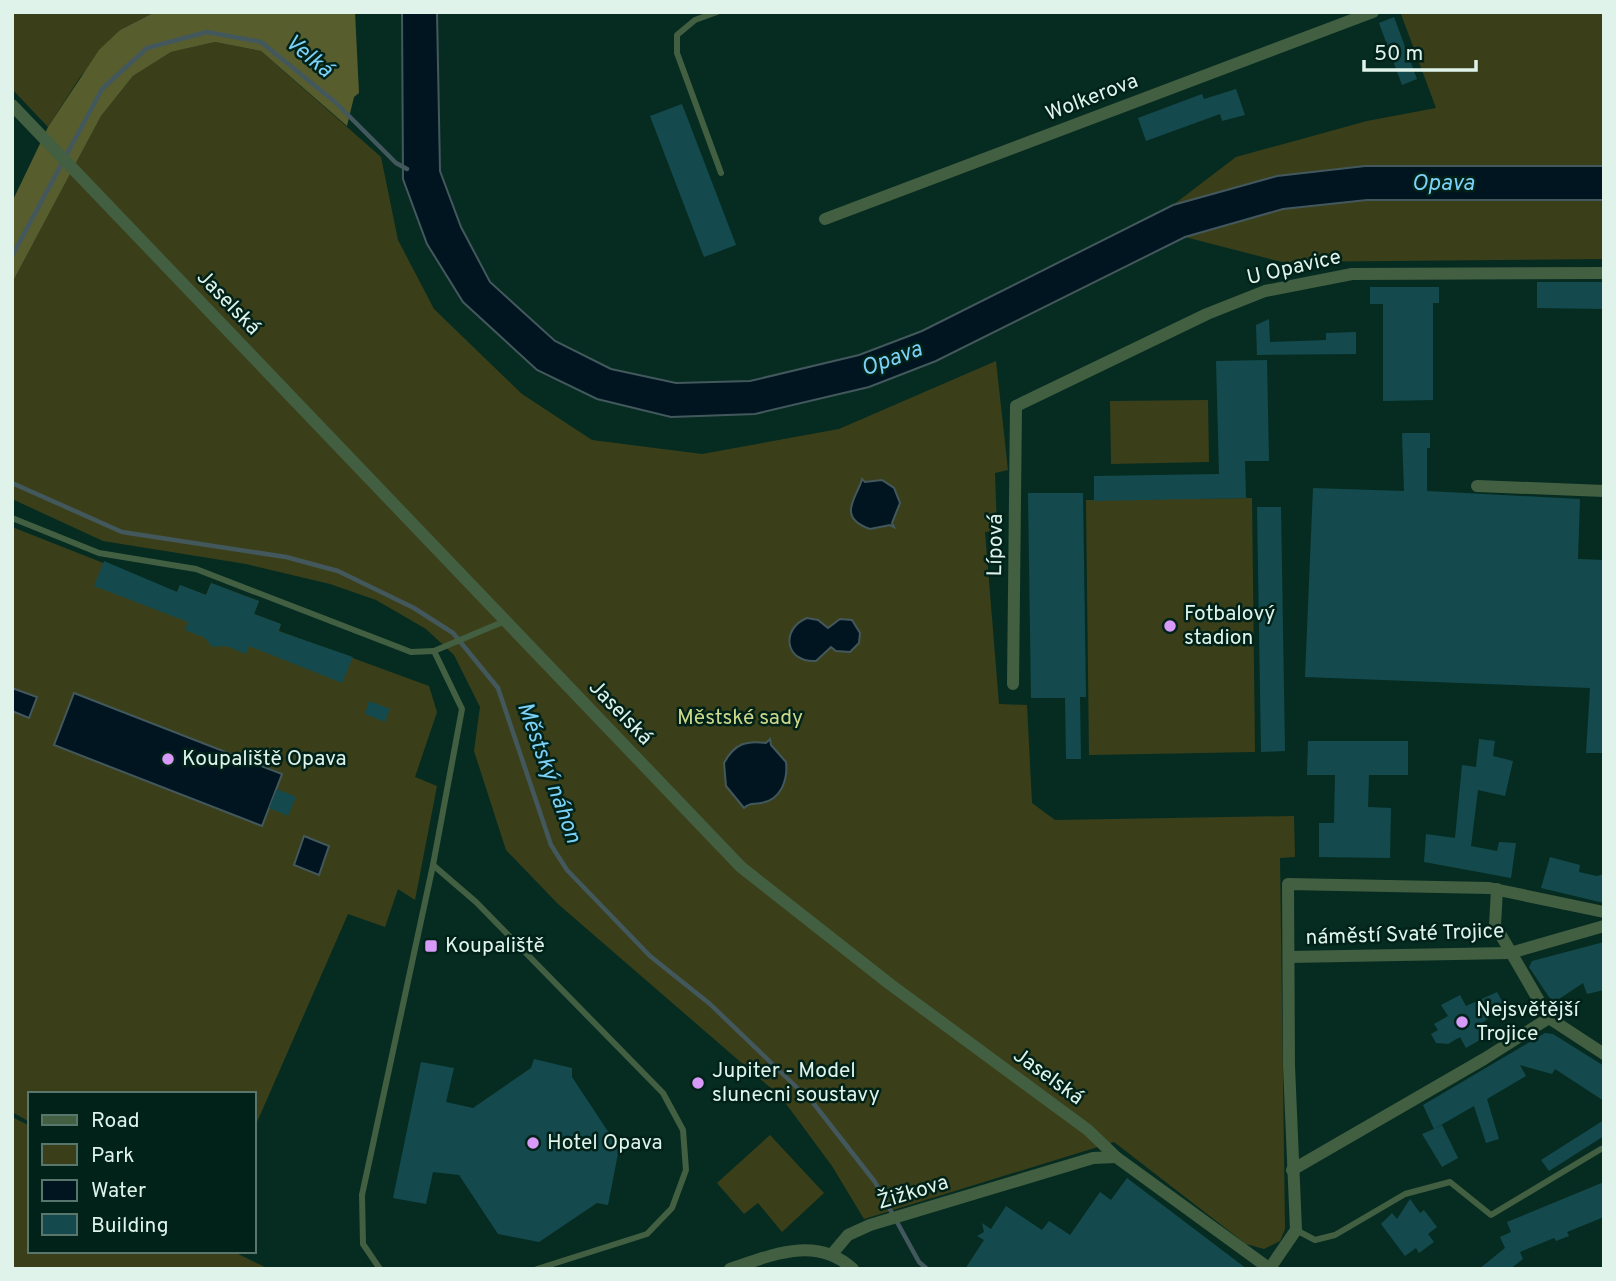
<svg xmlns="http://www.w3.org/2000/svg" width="1616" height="1281" viewBox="0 0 1616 1281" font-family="Overpass,sans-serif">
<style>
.green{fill:#3b3f19}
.forest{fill:#585d2e}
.water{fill:#001520;stroke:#43585d;stroke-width:2}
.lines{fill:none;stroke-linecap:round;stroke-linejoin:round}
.stream{stroke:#43585d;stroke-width:4.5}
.building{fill:#144a4d}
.service{stroke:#435f41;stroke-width:6}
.minor{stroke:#435f41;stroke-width:12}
.poi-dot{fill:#d89af8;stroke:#002219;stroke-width:2.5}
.labels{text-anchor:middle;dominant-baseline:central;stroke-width:5;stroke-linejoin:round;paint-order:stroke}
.street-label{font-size:21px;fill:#dff3eb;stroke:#002219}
.poi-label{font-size:21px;fill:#dff3eb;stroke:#002219;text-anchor:start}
.park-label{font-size:21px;fill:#cdd78a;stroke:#002219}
.water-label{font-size:23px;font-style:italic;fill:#7bd1f7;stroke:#002219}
</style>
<rect width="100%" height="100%" fill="#062c22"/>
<!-- green -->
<g class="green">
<path d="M12 12H155L120 30 80 77 48 127 12 89Z"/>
<path d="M1407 12H1604V166H1365L1277 176 1173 205 1236 157 1367 121 1436 108 1401 14Z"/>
<path d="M215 42 261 51 381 157 398 240 434 309 522 394 592 440 702 454 839 429 996 361 1008 470 995 473 997 531 985 532 999 704 1027 705 1032 803 1055 820 1294 816 1295 857 1280 858 1285 1229 1280 1241 1264 1249 1246 1244 1114 1142 864 1219 832 1166 781 1097 558 904 506 850 474 751 480 707 454 655 426 629 376 600 330 584 246 564 103 541 12 499V283L101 116 133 76 171 52Z"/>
<path d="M1367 200H1604V259L1282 262 1185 237 1283 209Z"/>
<path d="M1208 400 1209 462 1111 464 1110 401Z"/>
<path d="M1252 498 1255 752 1089 755 1086 500Z"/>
<path d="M12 527 177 592 180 585 206 595 211 583 259 601 254 614 281 624 279 631 429 686 437 712 415 777 437 786 415 900 398 889 385 927 348 914 254 1129V1094H30V1122L12 1112Z"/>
<path d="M12 1117 30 1126V1251H232L269 1269H12Z"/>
<path d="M770 1135 824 1193 782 1232 758 1203 744 1214 717 1183Z"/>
</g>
<!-- forest -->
<path class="forest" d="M155 12H355L359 93 354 97 347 126 261 51 215 42 171 52 133 76 101 116 12 283V202L48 127 99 50 120 30Z"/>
<!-- water -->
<g class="water">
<path d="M402 12H437L440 171 461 227 490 282 555 341 611 369 676 383 750 381 859 355 922 331 1173 205 1277 176 1365 166H1604V200H1367L1283 209 1185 237 936 361 869 387 755 414 671 417 597 399 537 370 463 302 427 244 403 179Z"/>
<path d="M862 479 865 482 882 480 894 488 900 503 892 523 894 527 890 525 870 529C835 517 858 496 862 479Z"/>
<path d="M807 618 818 620 828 628 840 619 852 620 860 633 859 643 850 652 836 651 831 647 816 661C785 663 780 629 807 618Z"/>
<path d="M12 688 37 697 29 718 12 711Z"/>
<path d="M74 693 282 774 262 826 54 745Z"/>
<path d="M770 739 771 745 786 762C788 780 781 800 761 803 753 805 751 802 744 808L726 786 724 763C734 744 746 740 766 743Z"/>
<path d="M304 836 329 846 319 875 294 865Z"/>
</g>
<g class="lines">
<!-- stream -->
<g class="stream">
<path d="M12 256 102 89 147 48 207 32 261 42 335 102 396 163 407 169"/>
<path d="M12 483 122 532 286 557 338 571 414 608 453 633 498 688 551 845 567 870 650 956 710 1004 814 1104 875 1182 919 1262 927 1269"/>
</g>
</g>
<!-- building -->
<g class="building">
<path d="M1394 17 1417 79 1402 85 1379 23Z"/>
<path d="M1236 89 1245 115 1222 121 1220 114 1146 141 1138 118 1202 94 1204 99Z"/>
<path d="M682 104 736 245 704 257 650 116Z"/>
<path d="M1537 282H1604V309L1537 308Z"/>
<path d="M1370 287H1439V303H1433V400L1383 401V304H1370Z"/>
<path d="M1269 319 1270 342 1326 340V333L1356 332V354L1257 355 1256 325Z"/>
<path d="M1267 360 1269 461H1245L1246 498 1094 501V476L1219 474 1216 361Z"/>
<path d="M1402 433H1430V448H1427V491L1580 499 1578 559 1604 560V753H1586L1590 688 1305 677 1313 488 1404 491Z"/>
<path d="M1028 493H1083L1086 697H1080L1081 759H1066L1065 698H1031Z"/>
<path d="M1257 507H1281L1285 751 1261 752Z"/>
<path d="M104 561 177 592 180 585 206 595 211 583 259 601 254 614 281 624 278 631 353 657 342 683 249 646 246 654 226 646 212 647 205 638 185 630 188 622 94 586Z"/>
<path d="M369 701 390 709 385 722 365 714Z"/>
<path d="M1479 739 1495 741 1493 756 1513 761 1505 796 1478 790 1471 846 1497 851 1499 842 1516 843 1511 878 1424 862 1426 834 1455 838 1462 765 1476 767Z"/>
<path d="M1308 741H1408V775H1369L1368 807 1391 808 1390 858 1319 857V823H1334L1335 775H1307Z"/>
<path d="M277 789 296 797 288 816 269 808Z"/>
<path d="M1550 857 1580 865 1579 872 1597 876 1604 874V903L1541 888Z"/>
<path d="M1604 942V990L1587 994 1583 983 1553 1003 1529 967 1532 961Z"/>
<path d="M1497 992 1505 1006 1478 1026 1485 1037 1466 1048 1460 1037 1448 1044 1436 1043 1431 1034 1438 1030 1434 1024 1448 1016 1441 1005 1460 995 1466 1006Z"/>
<path d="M1545 1033 1553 1034 1604 1066V1101L1555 1069 1552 1074 1520 1065 1526 1076 1487 1099 1499 1139 1486 1143 1474 1106 1434 1129 1442 1125 1458 1158 1442 1167 1422 1134 1434 1129 1423 1105Z"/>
<path d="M534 1059 572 1068V1077L611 1136 621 1138 608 1205 597 1203 539 1242 498 1234 459 1175 433 1172 426 1204 393 1198 421 1062 454 1068 446 1102 473 1108 531 1068Z"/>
<path d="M1604 1120V1136L1549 1171 1541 1160Z"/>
<path d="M1127 1178 1247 1269H965L984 1240 977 1236 984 1232 982 1223 991 1229 1006 1206 1042 1230 1049 1221 1070 1235 1100 1192 1111 1200Z"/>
<path d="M1604 1182V1217L1567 1232 1569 1236 1556 1241 1554 1238 1520 1252 1523 1259 1510 1269H1479L1505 1248 1500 1237 1511 1232 1507 1222Z"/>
<path d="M1410 1199 1420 1213 1424 1210 1437 1227 1428 1234 1434 1242 1419 1253 1416 1248 1405 1256 1381 1224 1392 1213 1397 1219Z"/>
</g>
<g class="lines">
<!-- service -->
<g class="service">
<path d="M717 12 695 20 677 35V53L721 173"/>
<path d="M12 518 99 553 196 569 411 652 434 651"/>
<path d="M433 865 476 902 663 1093 683 1130 686 1170 672 1208 647 1234 537 1269"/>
<path d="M1296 1230 1315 1240 1335 1235 1405 1194 1450 1182 1491 1215 1601 1149"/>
<path d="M380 1269 363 1244 362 1195 433 865 462 709 434 651 505 621"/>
</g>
<!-- minor -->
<g class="minor">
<path d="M12 105 741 867 891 985 1088 1130 1116 1157 1270 1269"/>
<path d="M825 219 1373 12"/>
<path d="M1477 486 1604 491"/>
<path d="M1013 684 1016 406 1207 314 1265 291 1352 274 1604 273"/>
<path d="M1497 889 1495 925 1549 1018 1604 1054"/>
<path d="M1289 957 1510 953 1604 926"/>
<path d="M1292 1170 1484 1059 1549 1018"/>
<path d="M832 1254 848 1235 870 1225 1093 1158 1116 1157"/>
<path d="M1270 1268 1296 1230 1289 1066 1288 884 1489 888 1604 912"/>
<path d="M730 1269C772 1255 816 1235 853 1269"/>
</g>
</g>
<!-- markers -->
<g class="poi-dot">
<circle cx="1170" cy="626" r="7"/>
<circle cx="168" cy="759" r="7"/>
<rect x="424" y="939" width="14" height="14" rx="3.5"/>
<circle cx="1462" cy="1022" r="7"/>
<circle cx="698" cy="1083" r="7"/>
<circle cx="533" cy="1143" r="7"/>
</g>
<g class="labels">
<!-- street labels -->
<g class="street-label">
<text transform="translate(1092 98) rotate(-21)">Wolkerova</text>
<text transform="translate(1294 268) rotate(-13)">U Opavice</text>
<text transform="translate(228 303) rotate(46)">Jaselská</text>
<text transform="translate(996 545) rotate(-89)">Lípová</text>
<text transform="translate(620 713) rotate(46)">Jaselská</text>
<text transform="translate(1405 935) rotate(-2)">náměstí Svaté Trojice</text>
<text transform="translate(1048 1077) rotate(36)">Jaselská</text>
<text transform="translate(913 1193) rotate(-17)">Žižkova</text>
</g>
<!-- poi labels -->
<g class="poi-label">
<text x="1184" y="614">Fotbalový<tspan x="1184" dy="24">stadion</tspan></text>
<text x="182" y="759">Koupaliště Opava</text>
<text x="445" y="946">Koupaliště</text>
<text x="1476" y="1010">Nejsvětější<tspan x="1476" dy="24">Trojice</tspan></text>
<text x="712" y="1071">Jupiter - Model<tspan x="712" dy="24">slunecni soustavy</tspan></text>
<text x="547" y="1143">Hotel Opava</text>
</g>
<!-- park labels -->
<g class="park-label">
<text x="740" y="718">Městské sady</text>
</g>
<!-- water labels -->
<g class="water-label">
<text transform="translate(308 57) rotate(39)">Velká</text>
<text x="1443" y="184">Opava</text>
<text transform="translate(892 360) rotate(-20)">Opava</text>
<text transform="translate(548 773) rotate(70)">Městský náhon</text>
</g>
</g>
<!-- border -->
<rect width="1616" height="1281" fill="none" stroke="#dff3eb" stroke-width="28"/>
<!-- legend -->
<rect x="28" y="1092" width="228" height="161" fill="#002219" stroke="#59766d" stroke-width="2"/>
<rect x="42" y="1115" width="35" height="10" fill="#435f41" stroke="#59766d" stroke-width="2"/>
<text x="91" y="1127" font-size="21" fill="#dff3eb">Road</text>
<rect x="42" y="1144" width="35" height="21" fill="#3b3f19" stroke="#59766d" stroke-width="2"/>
<text x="91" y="1162" font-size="21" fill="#dff3eb">Park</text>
<rect x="42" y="1180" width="35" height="21" fill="#001520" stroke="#59766d" stroke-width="2"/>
<text x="91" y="1197" font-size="21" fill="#dff3eb">Water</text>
<rect x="42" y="1214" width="35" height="21" fill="#144a4d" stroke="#59766d" stroke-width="2"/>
<text x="91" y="1232" font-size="21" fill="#dff3eb">Building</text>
<!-- scale -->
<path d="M1364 60v10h112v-10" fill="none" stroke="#dff3eb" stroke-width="3.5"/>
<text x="1374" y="60" font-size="21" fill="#dff3eb" stroke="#002219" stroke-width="5" paint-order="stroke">50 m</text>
</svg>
